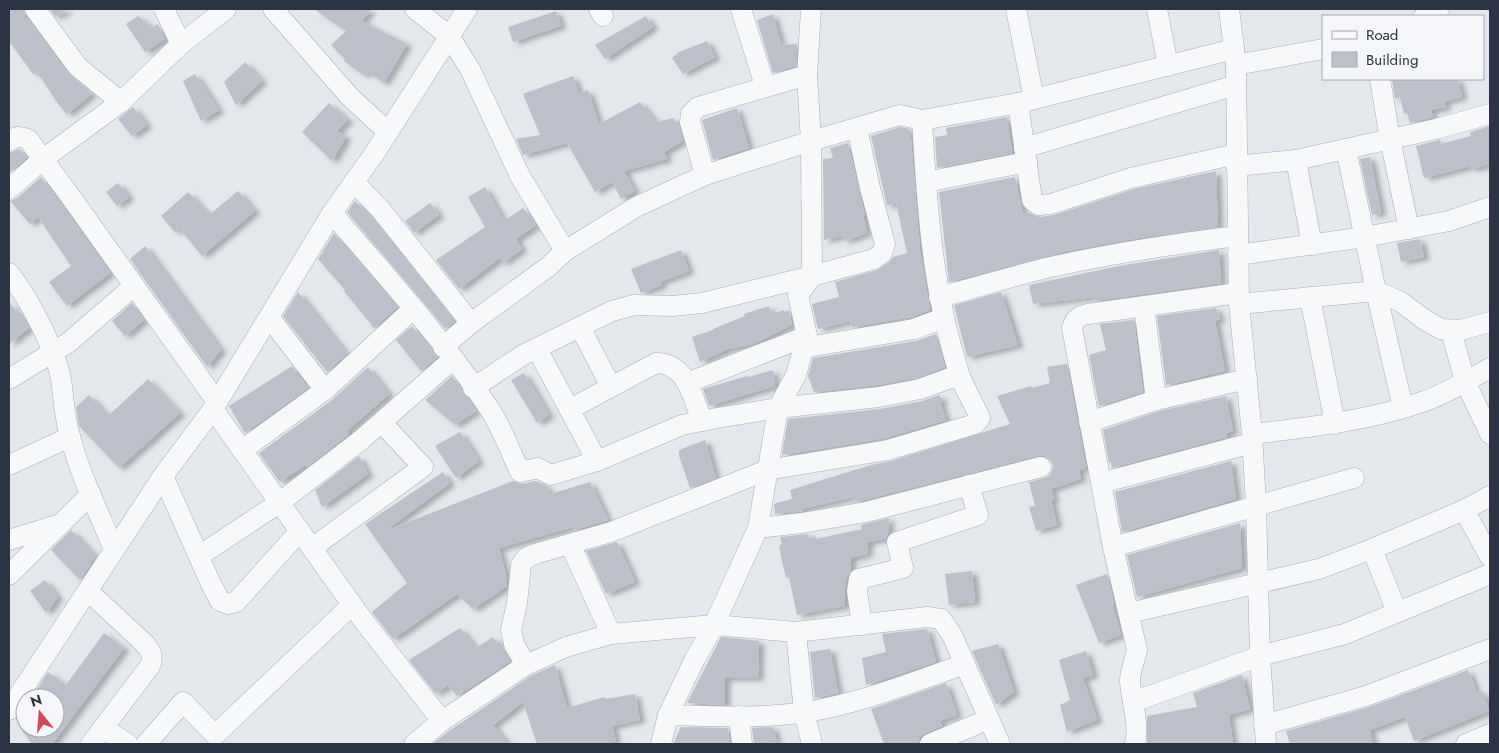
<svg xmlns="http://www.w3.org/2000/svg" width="1499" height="753" viewBox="0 0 1499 753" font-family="Jost,sans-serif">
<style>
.building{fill:#bbc0ca;filter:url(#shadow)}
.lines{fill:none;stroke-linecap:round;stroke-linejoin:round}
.minor-casing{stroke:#a9aeb7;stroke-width:21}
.minor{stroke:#f7f8fa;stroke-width:20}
</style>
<defs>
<filter id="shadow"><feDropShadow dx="5.5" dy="3" stdDeviation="2.5" flood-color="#0004"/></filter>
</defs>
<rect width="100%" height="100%" fill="#e4e7ec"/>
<!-- building -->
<g class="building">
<path d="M9 9H23L25 16 68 74 92 94 67 114 58 104 37 72 33 74 9 41Z"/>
<path d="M50 9H69L55 17Z"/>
<path d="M314 9H371L362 21 407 44 384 83 368 72 364 75 344 61 345 59 331 45 346 31Z"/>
<path d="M556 11 561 26 513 42 508 27Z"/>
<path d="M773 14 781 45 797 44 796 66 773 73 757 20Z"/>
<path d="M138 16 152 28 158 24 165 39 145 52 126 24Z"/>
<path d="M646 16 653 27 605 59 595 45Z"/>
<path d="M707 41 715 57 683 74 672 58 679 52Z"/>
<path d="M245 62 262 81 236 105 224 82Z"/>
<path d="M195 74 219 110 201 121 183 81Z"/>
<path d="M573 76 579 93 588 90 599 124 640 102 656 122 674 118 675 122 678 121 683 141 664 152 667 159 624 171 635 191 621 199 612 182 595 192 567 143 523 155 516 139 540 135 523 94Z"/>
<path d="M1392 79H1458L1462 97 1444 102 1446 107 1431 110 1433 117 1410 123 1407 113 1404 114 1400 97 1395 99Z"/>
<path d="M329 103 348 120 337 131 346 137 332 161 302 132Z"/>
<path d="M133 107 147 125 132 136 118 119Z"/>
<path d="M737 108 749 148 713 160 702 120Z"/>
<path d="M1007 117 1012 153 937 168 935 137 947 135 946 128Z"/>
<path d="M1490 126V164L1472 169 1471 166 1424 178 1416 146 1440 140 1441 144 1471 136 1470 132Z"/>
<path d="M900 127 909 129 911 139 920 249 930 310 911 317 852 327 850 321 818 329 812 304 839 297 835 282 877 270 889 262 893 257 907 253 896 203 887 206 871 136Z"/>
<path d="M848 143 865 215 863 216 867 233 844 241 843 236 824 240 823 159 833 158 830 148Z"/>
<path d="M19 149 27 157 9 173V153Z"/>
<path d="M1370 157 1381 213 1372 215 1360 159Z"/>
<path d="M1216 171 1218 227 1139 238 1067 251 949 282 939 192 1015 177 1023 214 1029 213 1040 217 1054 215 1134 189Z"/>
<path d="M41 177 110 273 67 306 49 282 71 266 38 217 30 224 10 201 17 198Z"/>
<path d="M118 183 129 197 117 206 106 192Z"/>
<path d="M485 187 504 221 523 208 536 225 516 239 522 249 503 263 500 258 459 289 436 260 485 227 468 197Z"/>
<path d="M238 191 255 211 202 256 179 228 175 232 161 216 188 192 209 215Z"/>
<path d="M355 201 371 217 455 321 445 328 347 212Z"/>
<path d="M430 203 439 215 414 233 405 221Z"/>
<path d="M334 233 397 307 374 328 344 291 345 290 318 259Z"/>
<path d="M1420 239 1424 257 1401 262 1397 243Z"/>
<path d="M145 246 221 350 207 367 130 259Z"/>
<path d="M681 250 689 271 660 282 662 285 641 293 631 269Z"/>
<path d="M1219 250 1221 283 1095 301 1094 297 1033 304 1029 285 1119 266Z"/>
<path d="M298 292 346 353 350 351 327 372 283 316Z"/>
<path d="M1001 292 1018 345 967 357 954 305Z"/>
<path d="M9 302 29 328 9 344Z"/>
<path d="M132 303 144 320 125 336 112 321Z"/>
<path d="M769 306 771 314 784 310V312L789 310 792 325 753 344 728 349 700 362 692 337 713 330V329L745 316 744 314Z"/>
<path d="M1216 308 1220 319 1215 321 1225 371 1166 385 1157 316Z"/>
<path d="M1134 320 1143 392 1099 406 1089 355 1106 350 1100 324Z"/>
<path d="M412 326 437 357 421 371 396 340Z"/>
<path d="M936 334 945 367 917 378 877 385 814 392 808 376 813 358 916 341Z"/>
<path d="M1067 364 1086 468 1079 470 1081 479 1051 489 1054 499 1051 500 1057 525 1036 531 1029 507 1035 506 1029 482 1044 478 1049 476 1052 471 1053 465 1050 459 1044 455 1038 456 864 500 855 502 853 497 802 509 803 511 775 514 774 504 792 499 790 490 871 465 891 461 1010 424 997 396 1031 386 1032 388 1050 383 1047 367Z"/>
<path d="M292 366 308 388 245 433 229 406Z"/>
<path d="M368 367 389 394 347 431 349 434 307 467 306 465 280 482 259 453 332 400Z"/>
<path d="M773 370 775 386 709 406 703 389 747 376 748 377Z"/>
<path d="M524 373 549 415 537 423 511 380Z"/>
<path d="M452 376 476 411 455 425 425 400Z"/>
<path d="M148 379 180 413 119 468 79 426 76 407 89 395 108 416Z"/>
<path d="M939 395 943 401 940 402 946 420 885 438 782 455 788 419 880 409 922 401Z"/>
<path d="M1226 396 1233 431 1227 433V437L1112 468 1111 462H1109L1103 430 1159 411Z"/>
<path d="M460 432 479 461 456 478 435 446Z"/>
<path d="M705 440 716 478 690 488 679 456V450Z"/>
<path d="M359 456 368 474 322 507 315 490Z"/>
<path d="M1231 461 1236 499 1122 532 1115 492Z"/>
<path d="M443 472 450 483 389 528 390 529 513 481 522 484 536 481 546 486 550 494 590 482 608 520 574 530 573 527 499 548 507 580V586L473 609 457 594 393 639 372 612 407 583 365 524Z"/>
<path d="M889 518 888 534 886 538 868 542 867 554 851 558V571L847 577 845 589V606L797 615 789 577 786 578 781 557 779 545 782 544 780 537 808 534 809 538 816 537V539L862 529 861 525Z"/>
<path d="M1240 523 1242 568 1137 597 1127 555Z"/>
<path d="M71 530 96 556 80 580 51 550Z"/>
<path d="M617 542 635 582 606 594 586 551Z"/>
<path d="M972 571 975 602 949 605 945 574Z"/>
<path d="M1107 574 1114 603 1112 604 1121 635 1099 643 1076 585Z"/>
<path d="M45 580 58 597 46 613 30 591Z"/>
<path d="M460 628 476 648 493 637 509 662 457 696 448 685 436 694 409 660Z"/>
<path d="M927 629 936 662 866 685 862 658 886 652 882 634Z"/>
<path d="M104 633 124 648 52 744H32L20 728H55V698H31L48 672 66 685Z"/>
<path d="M721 637 759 641 758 678H725V705L687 703Z"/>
<path d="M998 644 1014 692 996 705 972 651Z"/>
<path d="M830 649 838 693 815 698 810 652Z"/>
<path d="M1086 651 1093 675 1083 678 1097 720 1067 732 1060 705 1070 700 1059 660Z"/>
<path d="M555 665 567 708 604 697 605 699 635 694 640 720 612 726 616 741 604 744H537L523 702 493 725 508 744H432L449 731 532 675Z"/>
<path d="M1468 670 1477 693 1482 691 1489 711 1414 741 1405 717 1370 730 1373 744H1290L1286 731 1369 707Z"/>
<path d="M1242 675 1250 709 1229 715 1233 743 1220 744H1147V716L1197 707 1193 693Z"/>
<path d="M946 683 957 715 940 721 942 726 925 733 920 737 918 744H884L871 709Z"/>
<path d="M681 727 728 728 730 744H673Z"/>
<path d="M773 727 777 742 754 744 752 728Z"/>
</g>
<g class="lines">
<defs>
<g id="minor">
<path d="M35 9 78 67 121 102"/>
<path d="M164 9 181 44"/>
<path d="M273 9 350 97 388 132"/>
<path d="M415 9 449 36 470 69 520 176 565 251"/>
<path d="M599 9 603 16"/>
<path d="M741 9 765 86"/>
<path d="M1016 9 1034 99"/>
<path d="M1157 9 1168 66"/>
<path d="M1229 9 1236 65 1239 304 1252 434 1256 505 1260 656 1266 744"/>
<path d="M1424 16 1439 9"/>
<path d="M1236 65 1323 49"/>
<path d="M1380 79 1390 139 1409 229"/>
<path d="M1018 103 1032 200 1039 205 1051 204 1131 178 1236 154"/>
<path d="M9 141C15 136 20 136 28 139L73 200 217 402"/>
<path d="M1024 148 1236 85"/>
<path d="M1346 149 1376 291 1403 408"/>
<path d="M1296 160 1312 245"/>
<path d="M1236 166 1296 160 1436 129 1490 114"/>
<path d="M705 175 690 122 691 114 698 107 807 75"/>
<path d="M354 182 380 209 471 323"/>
<path d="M926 182 1027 162"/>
<path d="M9 189 43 159 121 102 181 44 226 9"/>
<path d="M332 213C386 276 447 343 492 413 503 431 511 453 520 472L538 468 551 475 597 461 682 425 717 418 778 408 879 397 920 389 959 375"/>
<path d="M1238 255 1365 237 1449 221 1490 207"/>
<path d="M9 273C28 297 55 348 61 379 64 399 64 416 70 436 80 475 99 513 114 550"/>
<path d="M939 297C975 288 1010 277 1046 268 1109 254 1173 244 1237 236"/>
<path d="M1310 297 1335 424"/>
<path d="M1239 304 1376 291 1401 302 1425 320 1441 329 1461 330 1490 322"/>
<path d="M1144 306 1156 400"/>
<path d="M269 317 325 390"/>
<path d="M580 327 611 387"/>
<path d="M1451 331 1465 381 1490 434"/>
<path d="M443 347 471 323 548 267 565 251 636 207 705 175 811 141 900 115 922 120 1018 103 1234 49"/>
<path d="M802 348 914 329 944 318"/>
<path d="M537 349 597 461"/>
<path d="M9 379 68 343 134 286"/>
<path d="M687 383 807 336"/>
<path d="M473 388 523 355 612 311 634 305 673 306 702 303 812 276 874 259 882 253 885 244 870 188 857 128"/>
<path d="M213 409 363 620 442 721"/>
<path d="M570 409 656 363C686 362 693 398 702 421"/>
<path d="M1089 422 1156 400 1247 379"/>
<path d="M1252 434C1311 427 1369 421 1425 401 1448 393 1469 379 1490 368"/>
<path d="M242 450 325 390 413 309"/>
<path d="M9 465 70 437"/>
<path d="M163 476 211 584 220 601 228 604 236 602 300 531"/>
<path d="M1101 483 1252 443"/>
<path d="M1464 510 1490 557"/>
<path d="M758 528 802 523 866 512 1041 467"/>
<path d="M9 540 57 525"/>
<path d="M570 544 611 634"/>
<path d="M1113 547 1354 478"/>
<path d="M312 548 423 467 382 423"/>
<path d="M1372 549 1397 612"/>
<path d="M199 556 279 503 361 440 453 359"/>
<path d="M9 575 91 494"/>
<path d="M88 591 145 644C151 652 154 656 150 666L91 744"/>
<path d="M1129 613 1319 569 1372 549 1464 510 1490 496"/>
<path d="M862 625 857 591 859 579 903 568 897 542 978 515 969 485"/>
<path d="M796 632 804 712 812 744"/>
<path d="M526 665 514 644 511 630 517 603 521 565 526 558 535 554 611 532 767 470 888 450 975 424 980 418C974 403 964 389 959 373 932 289 927 207 922 120"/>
<path d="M1133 702 1260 656 1345 634 1490 574"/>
<path d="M9 710 163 476 213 409 332 213 374 154 467 9"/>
<path d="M668 715C713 716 760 719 805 712 859 704 913 682 965 664"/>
<path d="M739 716 742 744"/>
<path d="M1264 725 1366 696 1490 649"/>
<path d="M103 728 128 744"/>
<path d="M146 744 183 702 215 735 352 605"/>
<path d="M414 744 442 721 526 665 566 647 611 634 714 625 796 632 927 617 941 619 952 635 1000 744"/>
<path d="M661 744 668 715 695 659 714 625 758 528 778 408 796 375 807 336 798 295 812 276 811 141 807 75 811 9"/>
<path d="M930 744 989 719"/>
<path d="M1135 744C1140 724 1131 701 1130 681 1130 671 1135 660 1137 650L1113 547 1072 328C1075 318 1079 316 1088 314L1238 293"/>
<path d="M1466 744 1490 734"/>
</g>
</defs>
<!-- minor casing -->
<use href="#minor" class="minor-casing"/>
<!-- minor -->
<use href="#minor" class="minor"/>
</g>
<!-- border -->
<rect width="1499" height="753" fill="none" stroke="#2b3445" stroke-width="20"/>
<!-- legend -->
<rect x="1322" y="15" width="162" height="65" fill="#f4f6f9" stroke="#a4a8b1"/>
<rect x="1332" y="31" width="25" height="8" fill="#f7f8fa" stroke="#a4a8b1"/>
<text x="1366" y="40" font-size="15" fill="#2b3445">Road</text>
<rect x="1332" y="52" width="25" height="15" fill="#bbc0ca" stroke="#a4a8b1"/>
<text x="1366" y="65" font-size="15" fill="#2b3445">Building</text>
<!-- north arrow -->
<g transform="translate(40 713) rotate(343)"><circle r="24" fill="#f4f6f9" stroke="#a4a8b1"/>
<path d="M0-4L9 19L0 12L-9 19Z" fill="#d1495b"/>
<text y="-8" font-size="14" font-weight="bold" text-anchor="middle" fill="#2b3445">N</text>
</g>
</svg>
